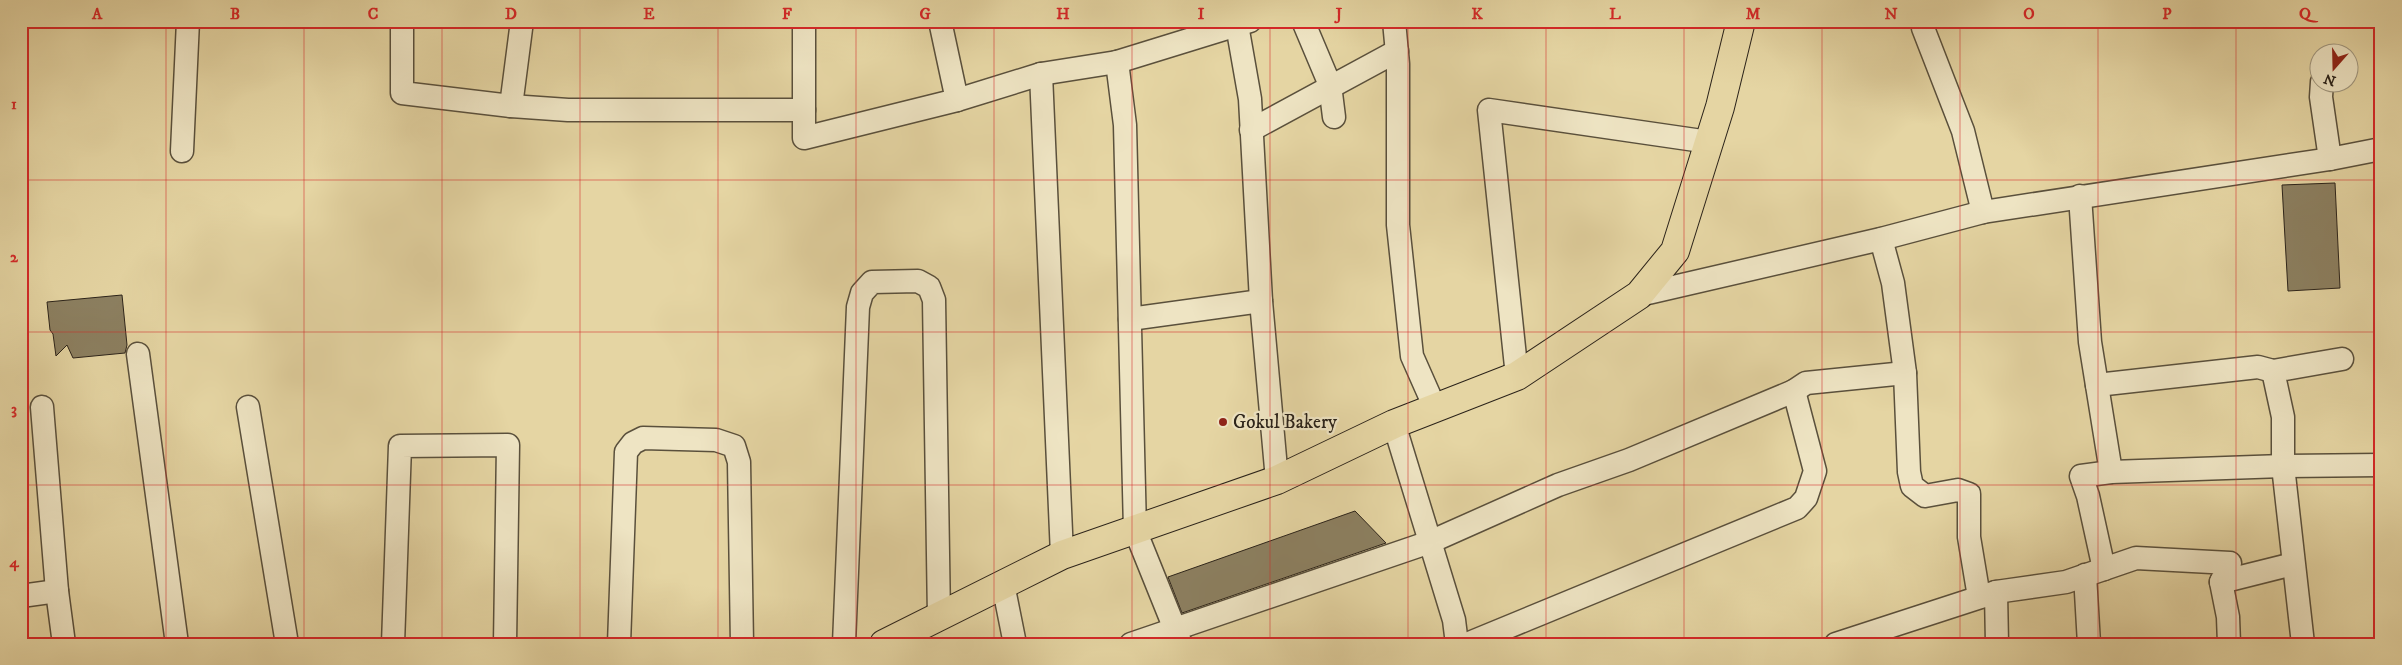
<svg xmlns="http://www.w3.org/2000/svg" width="2402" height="665" viewBox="0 0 2402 665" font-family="'IM FELL DW Pica',serif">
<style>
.building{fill:#8c8061;stroke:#2b231a}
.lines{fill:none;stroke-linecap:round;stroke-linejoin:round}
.minor-casing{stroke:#5a503c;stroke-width:25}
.major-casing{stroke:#2b231a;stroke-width:30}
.minor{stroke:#eee4c3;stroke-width:22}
.major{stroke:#e5d5a3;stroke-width:28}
.grid{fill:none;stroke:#d62828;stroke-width:1;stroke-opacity:0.55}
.poi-dot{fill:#8f2418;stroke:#eee4c3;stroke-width:2}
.labels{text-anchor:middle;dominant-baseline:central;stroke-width:4.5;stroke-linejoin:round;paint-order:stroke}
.poi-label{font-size:19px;fill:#2b231a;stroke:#eee4c3;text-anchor:start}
.neatline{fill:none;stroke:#d62828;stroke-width:2}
.grid-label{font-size:16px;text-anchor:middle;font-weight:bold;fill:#d62828}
</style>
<rect width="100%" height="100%" fill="#e5d5a3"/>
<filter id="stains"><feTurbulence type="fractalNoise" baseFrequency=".004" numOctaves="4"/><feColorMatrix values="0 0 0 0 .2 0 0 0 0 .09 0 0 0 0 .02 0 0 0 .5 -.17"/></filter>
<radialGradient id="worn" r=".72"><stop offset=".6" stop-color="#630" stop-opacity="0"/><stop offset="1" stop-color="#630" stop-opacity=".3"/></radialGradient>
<!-- building -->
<g class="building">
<path d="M2335 183 2340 288 2288 291 2282 185Z"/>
<path d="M122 295 127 345 125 353 73 358 67 345 56 356 53 334 50 330 47 302Z"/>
<path d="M1355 511 1386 543 1182 613 1168 577Z"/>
</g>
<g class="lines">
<defs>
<g id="minor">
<path d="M402 21V93L511 106 568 110H804"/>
<path d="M804 21V138L957 100 1041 74 1117 62 1250 21"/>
<path d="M940 21 957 100"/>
<path d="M1303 21 1330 85 1334 117"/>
<path d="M1394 21 1398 64V225L1412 356 1435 408"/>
<path d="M1923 21V28L1963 131 1983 212"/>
<path d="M1237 25 1250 99 1261 301 1277 480"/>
<path d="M1117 62 1125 125 1135 530 1181 644"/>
<path d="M1041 74 1062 555"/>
<path d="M2322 82 2321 97 2330 159"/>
<path d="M511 106 522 21"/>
<path d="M1251 130 1397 51"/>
<path d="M182 151 188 21"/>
<path d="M2080 196 2090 342 2111 472 2081 476 2088 496 2104 569"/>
<path d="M1881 239 1893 283 1905 373 1909 472 1912 486 1925 496 1958 490 1969 494V537L1979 597"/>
<path d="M1639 295 1881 239 1983 212 2330 159 2381 149"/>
<path d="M1130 319 1261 301"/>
<path d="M138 354 177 644"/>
<path d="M2273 371 2283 417V466L2303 644"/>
<path d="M1517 376 1489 110 1709 142"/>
<path d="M2097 385 2258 367 2273 371 2342 359"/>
<path d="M42 407 57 591 64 644"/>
<path d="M248 407 287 644"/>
<path d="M1394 424 1454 620 1457 644"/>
<path d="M2111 472 2283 466 2381 465"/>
<path d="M2085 575 2089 644"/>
<path d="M2221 582 2293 564"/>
<path d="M1003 584 1015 644"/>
<path d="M1996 592 2066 582 2136 558 2230 563 2221 582 2228 617 2229 644"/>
<path d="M21 596 57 591"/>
<path d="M393 644 400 446 508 445 505 644"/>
<path d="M619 644 626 452 633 443 643 438 716 440 734 446 739 462 742 644"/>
<path d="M844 644 858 307 862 293 872 282 918 281 929 287 934 300 939 618"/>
<path d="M1131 644 1430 542 1558 485 1629 460 1794 391 1806 383 1905 373"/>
<path d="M1467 644 1797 508 1806 498 1815 471 1794 391"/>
<path d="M1836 644 1996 592 1997 644"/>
</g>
<path id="major" d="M884 644 1062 555 1277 480 1394 424 1517 376 1639 295 1675 251 1720 107 1741 21"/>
</defs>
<!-- minor casing -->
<use href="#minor" class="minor-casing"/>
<!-- major casing -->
<use href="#major" class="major-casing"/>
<!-- minor -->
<use href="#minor" class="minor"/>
<!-- major -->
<use href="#major" class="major"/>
</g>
<!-- grid -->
<path class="grid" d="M166 21V644M304 21V644M442 21V644M580 21V644M718 21V644M856 21V644M994 21V644M1132 21V644M1270 21V644M1408 21V644M1546 21V644M1684 21V644M1822 21V644M1960 21V644M2098 21V644M2236 21V644M21 180H2381M21 332H2381M21 485H2381"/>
<!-- markers -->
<circle class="poi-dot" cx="1223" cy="422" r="5"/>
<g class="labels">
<!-- poi labels -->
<g class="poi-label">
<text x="1233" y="422">Gokul Bakery</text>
</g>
</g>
<!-- margin -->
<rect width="2402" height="665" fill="none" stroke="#e5d5a3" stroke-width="55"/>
<!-- north arrow -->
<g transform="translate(2334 68) rotate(200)"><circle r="24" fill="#eee4c3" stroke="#a0977f"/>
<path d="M0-4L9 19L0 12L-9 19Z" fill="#8f2418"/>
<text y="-8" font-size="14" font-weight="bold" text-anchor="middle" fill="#2b231a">N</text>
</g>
<rect x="28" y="28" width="2346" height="610" class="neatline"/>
<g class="grid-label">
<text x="97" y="19">A</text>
<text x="235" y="19">B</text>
<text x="373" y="19">C</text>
<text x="511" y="19">D</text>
<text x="649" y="19">E</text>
<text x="787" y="19">F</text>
<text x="925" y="19">G</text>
<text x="1063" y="19">H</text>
<text x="1201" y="19">I</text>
<text x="1339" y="19">J</text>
<text x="1477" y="19">K</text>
<text x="1615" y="19">L</text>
<text x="1753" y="19">M</text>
<text x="1891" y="19">N</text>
<text x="2029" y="19">O</text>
<text x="2167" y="19">P</text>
<text x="2305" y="19">Q</text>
<text x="14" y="109">1</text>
<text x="14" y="262">2</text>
<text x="14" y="414">3</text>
<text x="14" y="567">4</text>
</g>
<rect width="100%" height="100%" filter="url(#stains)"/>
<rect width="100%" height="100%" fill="url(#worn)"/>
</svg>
